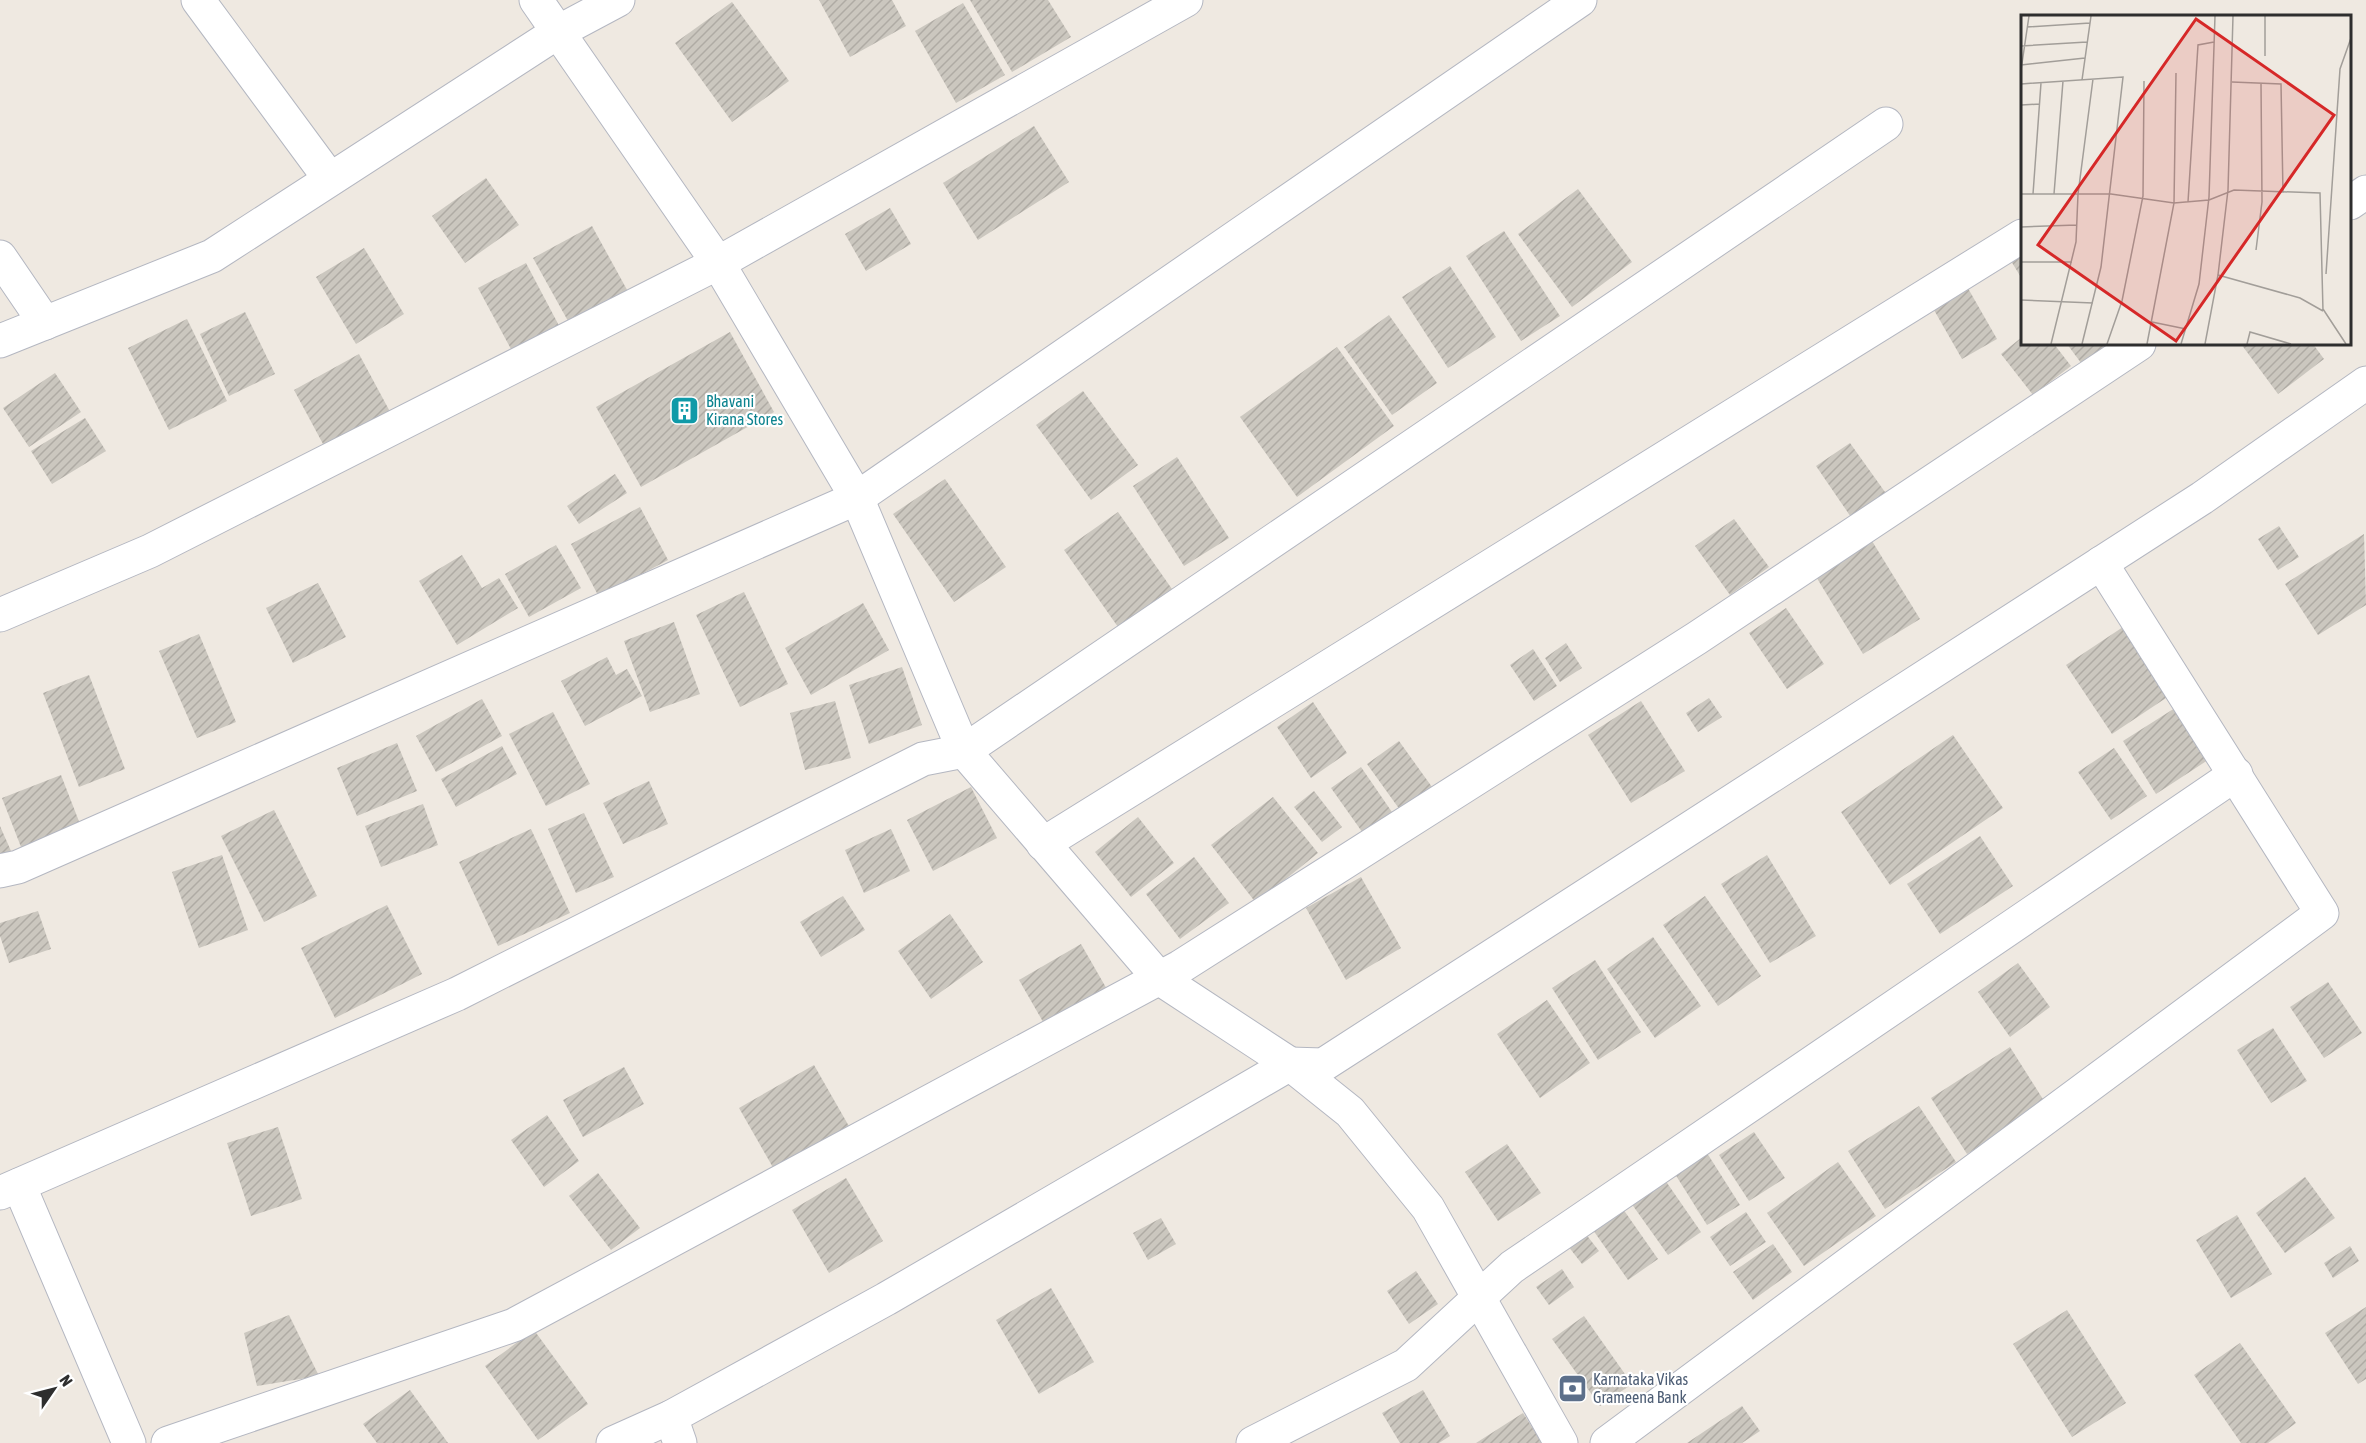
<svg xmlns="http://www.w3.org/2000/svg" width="2366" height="1443" viewBox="0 0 2366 1443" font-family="'Asap Condensed',sans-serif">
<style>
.building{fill:url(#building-hatch)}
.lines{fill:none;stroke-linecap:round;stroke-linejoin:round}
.street-casing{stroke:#b4b7c1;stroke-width:35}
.street{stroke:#fff;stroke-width:33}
.labels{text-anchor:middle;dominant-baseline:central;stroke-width:4.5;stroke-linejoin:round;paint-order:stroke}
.culture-label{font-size:16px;fill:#0d838f;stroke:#fff;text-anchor:start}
.service-label{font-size:16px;fill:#4e5e75;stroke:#fff;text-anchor:start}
.inset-road{fill:none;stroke:#a29e99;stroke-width:1.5}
.view{fill:#d62828;fill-opacity:0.15;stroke:#d62828;stroke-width:3}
.inset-edge{fill:none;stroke:#2e2e2e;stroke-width:3}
</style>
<defs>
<pattern id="building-hatch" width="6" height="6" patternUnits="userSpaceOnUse" patternTransform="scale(1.5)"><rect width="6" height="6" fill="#cbc7bf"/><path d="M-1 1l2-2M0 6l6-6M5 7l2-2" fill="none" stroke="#afaba4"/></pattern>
</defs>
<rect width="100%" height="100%" fill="#efe9e1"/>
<!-- building -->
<g class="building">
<path d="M819 0H892L906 26 850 57Z"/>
<path d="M970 0H1048L1071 37 1012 72Z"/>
<path d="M732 2 789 81 732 122 675 43Z"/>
<path d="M963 3 1005 75 956 103 915 31Z"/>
<path d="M1034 126 1069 182 978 240 943 183Z"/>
<path d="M486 178 519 225 465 263 432 216Z"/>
<path d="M1578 189 1632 262 1572 307 1518 234Z"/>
<path d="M890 208 911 244 866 271 845 234Z"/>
<path d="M592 226 631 297 573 330 533 258Z"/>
<path d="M1504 231 1560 316 1521 341 1466 256Z"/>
<path d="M364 248 404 314 356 344 316 277Z"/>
<path d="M2022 254V279L2011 261Z"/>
<path d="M526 263 565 337 518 362 478 288Z"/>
<path d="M1450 266 1496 337 1448 368 1402 297Z"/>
<path d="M1965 283 1997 339 1962 359 1930 303Z"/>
<path d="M245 312 275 374 229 396 200 334Z"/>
<path d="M1389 315 1437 383 1392 415 1344 347Z"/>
<path d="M187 319 227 401 169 430 128 348Z"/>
<path d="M730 332 774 412 641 487 596 407Z"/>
<path d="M2022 337V344H2054L2071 366 2033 395 2001 354Z"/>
<path d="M2067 344H2114L2084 367Z"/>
<path d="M2241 344H2313L2324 359 2278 394Z"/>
<path d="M1337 347 1394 426 1297 497 1240 417Z"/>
<path d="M359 354 402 434 337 470 294 390Z"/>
<path d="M55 373 81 412 29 447 3 408Z"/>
<path d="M1083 391 1138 465 1091 500 1036 425Z"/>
<path d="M85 418 106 451 52 484 31 451Z"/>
<path d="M1850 443 1890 499 1855 523 1816 466Z"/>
<path d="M1177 457 1229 538 1184 566 1133 486Z"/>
<path d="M615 474 627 493 579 524 567 506Z"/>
<path d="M945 479 1006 567 954 602 893 514Z"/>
<path d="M640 507 668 560 599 597 571 544Z"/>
<path d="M1118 512 1172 589 1118 627 1064 550Z"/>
<path d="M1734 519 1769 567 1730 595 1695 546Z"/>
<path d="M2279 526 2299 557 2278 570 2258 539Z"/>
<path d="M2364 534 2366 605 2318 635 2285 584Z"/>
<path d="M1872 541 1920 619 1863 654 1815 575Z"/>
<path d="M556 545 581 588 529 617 505 574Z"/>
<path d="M462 555 482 588 499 578 518 608 457 645 419 581Z"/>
<path d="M318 583 346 637 293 663 266 608Z"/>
<path d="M744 592 788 684 740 707 696 615Z"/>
<path d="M863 603 889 650 811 695 785 648Z"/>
<path d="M1786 608 1824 664 1787 689 1749 633Z"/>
<path d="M674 622 700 694 650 712 624 641Z"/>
<path d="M2123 627 2169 696 2112 734 2066 665Z"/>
<path d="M199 634 236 722 197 738 159 651Z"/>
<path d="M1566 643 1582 668 1560 682 1545 658Z"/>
<path d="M1533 649 1557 686 1534 701 1510 665Z"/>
<path d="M607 657 616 675 627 669 642 696 585 726 561 681Z"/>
<path d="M902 667 922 725 869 744 849 685Z"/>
<path d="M89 675 125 769 79 787 43 693Z"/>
<path d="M1709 698 1722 717 1698 732 1686 713Z"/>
<path d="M482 699 502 736 436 772 416 736Z"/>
<path d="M835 701 851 758 805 770 790 713Z"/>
<path d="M1641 701 1685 771 1631 803 1588 735Z"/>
<path d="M1313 702 1347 753 1311 778 1277 727Z"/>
<path d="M2175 708 2208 760 2156 794 2123 741Z"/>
<path d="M553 712 590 784 546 806 509 734Z"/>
<path d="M1953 735 2003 808 1890 885 1841 812Z"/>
<path d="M1399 741 1432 787 1400 810 1367 764Z"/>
<path d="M397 743 417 791 357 816 337 768Z"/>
<path d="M502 746 517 774 456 807 441 779Z"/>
<path d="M2114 748 2147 796 2111 820 2078 772Z"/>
<path d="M1361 767 1394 815 1365 836 1331 788Z"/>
<path d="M61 775 80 824 21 847 2 798Z"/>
<path d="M649 781 668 824 623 844 603 803Z"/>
<path d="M971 787 997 838 933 871 907 820Z"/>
<path d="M1314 791 1342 827 1322 842 1294 807Z"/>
<path d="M1273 797 1318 853 1256 903 1211 845Z"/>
<path d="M423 804 438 845 381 867 365 826Z"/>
<path d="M274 810 317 896 264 922 221 836Z"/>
<path d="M584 813 614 877 576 893 548 829Z"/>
<path d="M1138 817 1174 863 1131 897 1095 852Z"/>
<path d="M0 826 11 851 0 856Z"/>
<path d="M531 829 570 913 498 946 459 862Z"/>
<path d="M891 829 910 871 864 893 845 850Z"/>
<path d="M1980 836 2013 886 1940 934 1907 884Z"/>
<path d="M222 855 248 930 199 948 172 872Z"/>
<path d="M1767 855 1816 936 1770 963 1721 884Z"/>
<path d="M1194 857 1229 903 1180 939 1146 894Z"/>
<path d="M1361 877 1401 948 1346 980 1306 908Z"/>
<path d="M843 896 865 930 821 957 800 922Z"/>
<path d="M1705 896 1761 976 1718 1006 1663 925Z"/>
<path d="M387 905 422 974 335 1018 301 948Z"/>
<path d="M38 911 51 949 9 963 0 936V923Z"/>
<path d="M950 914 983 962 931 999 898 951Z"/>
<path d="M1653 937 1701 1006 1655 1038 1607 969Z"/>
<path d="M1081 944 1112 998 1050 1034 1019 980Z"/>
<path d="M1595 960 1641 1032 1598 1060 1552 988Z"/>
<path d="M2018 963 2050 1007 2010 1037 1978 992Z"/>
<path d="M2328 982 2362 1033 2324 1058 2290 1007Z"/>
<path d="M1547 1000 1590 1063 1540 1098 1497 1034Z"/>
<path d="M2273 1028 2307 1081 2271 1103 2237 1050Z"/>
<path d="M2010 1047 2046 1104 1967 1154 1931 1098Z"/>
<path d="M814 1065 850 1128 775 1171 739 1108Z"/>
<path d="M624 1067 644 1104 583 1137 563 1100Z"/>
<path d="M1919 1106 1956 1162 1885 1209 1848 1151Z"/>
<path d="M547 1115 579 1161 544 1187 511 1140Z"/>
<path d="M278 1127 302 1199 251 1216 227 1143Z"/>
<path d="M1754 1132 1785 1178 1749 1201 1719 1155Z"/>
<path d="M1507 1144 1541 1193 1498 1221 1465 1172Z"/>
<path d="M1707 1153 1740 1205 1707 1225 1675 1174Z"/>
<path d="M1838 1162 1876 1216 1804 1266 1767 1213Z"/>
<path d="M598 1173 640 1228 611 1250 569 1196Z"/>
<path d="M2305 1177 2335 1218 2285 1253 2256 1213Z"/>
<path d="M846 1178 883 1241 829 1273 792 1210Z"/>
<path d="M1665 1180 1701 1232 1668 1255 1631 1203Z"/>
<path d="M1623 1209 1658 1259 1628 1280 1593 1230Z"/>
<path d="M1746 1212 1766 1242 1730 1266 1710 1237Z"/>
<path d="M2237 1215 2272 1274 2231 1298 2196 1240Z"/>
<path d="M1161 1218 1176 1244 1148 1260 1133 1233Z"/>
<path d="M1585 1233 1599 1251 1582 1264 1568 1246Z"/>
<path d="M1773 1244 1792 1272 1753 1300 1733 1272Z"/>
<path d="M2350 1246 2359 1261 2333 1278 2324 1263Z"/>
<path d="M1562 1269 1574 1287 1549 1305 1536 1287Z"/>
<path d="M1416 1271 1438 1304 1409 1324 1387 1291Z"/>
<path d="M1051 1288 1094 1362 1039 1394 996 1320Z"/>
<path d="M2366 1307V1379L2358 1384 2325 1333Z"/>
<path d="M2067 1310 2126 1403 2072 1437 2013 1344Z"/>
<path d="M289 1315 319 1376 257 1386 244 1333Z"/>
<path d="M1584 1316 1632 1384 1600 1406 1552 1339Z"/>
<path d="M534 1330 588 1404 538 1440 485 1366Z"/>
<path d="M2240 1343 2296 1423 2268 1443H2241L2194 1375Z"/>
<path d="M410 1390 448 1443H377L363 1424Z"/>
<path d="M1423 1390 1450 1436 1439 1443H1400L1382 1413Z"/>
<path d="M1742 1406 1760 1431 1742 1443H1687Z"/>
<path d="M1523 1413 1542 1443H1476Z"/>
</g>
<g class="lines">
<defs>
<g id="street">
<path d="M198 0 330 179"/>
<path d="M536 0 718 263 857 498 964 751 1159 978 1290 1064 1350 1112 1428 1208 1561 1443"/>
<path d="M2350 203 2366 192"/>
<path d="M0 257 45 323"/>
<path d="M0 341 212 256 558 32 618 0"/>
<path d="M0 615 150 551 718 263 1186 0"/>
<path d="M1043 844 2022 236"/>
<path d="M0 871 18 867 857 498 1580 0"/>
<path d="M19 1185 129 1443"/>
<path d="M0 1193 457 994 923 759 964 751 1886 124"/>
<path d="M671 1417 680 1443"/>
<path d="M168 1443 514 1325 1180 967 1697 638 2139 344"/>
<path d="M613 1443 671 1417 886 1299 1290 1064 1323 1065 2202 498 2366 383"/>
<path d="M1253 1443 1406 1365 1512 1267 2236 774"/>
<path d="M1607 1443 2322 913 2101 563"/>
</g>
</defs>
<!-- street casing -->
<use href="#street" class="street-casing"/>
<!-- street -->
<use href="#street" class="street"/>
</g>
<!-- icons -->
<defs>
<symbol id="building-square" viewBox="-11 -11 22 22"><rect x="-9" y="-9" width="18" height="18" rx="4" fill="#0f9aa8" stroke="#fff"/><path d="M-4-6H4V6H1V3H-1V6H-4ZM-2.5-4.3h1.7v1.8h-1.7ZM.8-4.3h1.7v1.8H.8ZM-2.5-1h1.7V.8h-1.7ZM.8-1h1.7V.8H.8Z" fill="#fff"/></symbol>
<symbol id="bank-square" viewBox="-11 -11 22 22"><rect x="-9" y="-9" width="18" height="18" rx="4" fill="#5c6f8a" stroke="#fff"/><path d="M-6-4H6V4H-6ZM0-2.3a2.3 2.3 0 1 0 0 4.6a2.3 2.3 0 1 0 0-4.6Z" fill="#fff"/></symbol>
</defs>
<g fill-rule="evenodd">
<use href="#building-square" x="668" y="394" width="33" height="33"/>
<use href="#bank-square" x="1556" y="1372" width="33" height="33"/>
</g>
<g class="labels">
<!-- culture labels -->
<g class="culture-label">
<text x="706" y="401">Bhavani<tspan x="706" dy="18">Kirana Stores</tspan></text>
</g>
<!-- service labels -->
<g class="service-label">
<text x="1593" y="1379">Karnataka Vikas<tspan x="1593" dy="18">Grameena Bank</tspan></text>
</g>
</g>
<!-- overview -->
<g transform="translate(2021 15)">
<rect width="330" height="330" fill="#efe9e1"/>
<path class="inset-road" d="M6 12 69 8M0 31 66 27M244 41V1M0 50 64 43M0 55 8 1M61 65 70 1M211 67 260 69 262 178M0 69 102 62 80 252 61 329M0 90 19 89M0 179H90L153 188 188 185 213 175 299 178 302 296M12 179 20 68M33 179 42 66M167 187 177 30 193 27M0 212 56 210M235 235 241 187 240 68M0 247H51M305 259 319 54 330 23M197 260 279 283 302 296M0 285 72 288M302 294 325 329M131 307 165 314M30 329 55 227 57 179 72 64M86 329 101 286 122 181 123 66M126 329 153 188 155 58M160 329 178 269 188 182 194 1M184 329 197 260 207 175 212 1M226 329 229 317 270 329"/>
<path class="view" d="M175 4 313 100 155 326 17 230Z"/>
<rect width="330" height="330" class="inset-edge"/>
</g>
<!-- north arrow -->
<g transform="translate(54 1389) rotate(55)" stroke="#ffffff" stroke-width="4.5" paint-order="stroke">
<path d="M0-4.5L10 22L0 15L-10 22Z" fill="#2e2e2e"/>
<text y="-9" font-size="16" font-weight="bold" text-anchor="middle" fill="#2e2e2e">N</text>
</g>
</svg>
